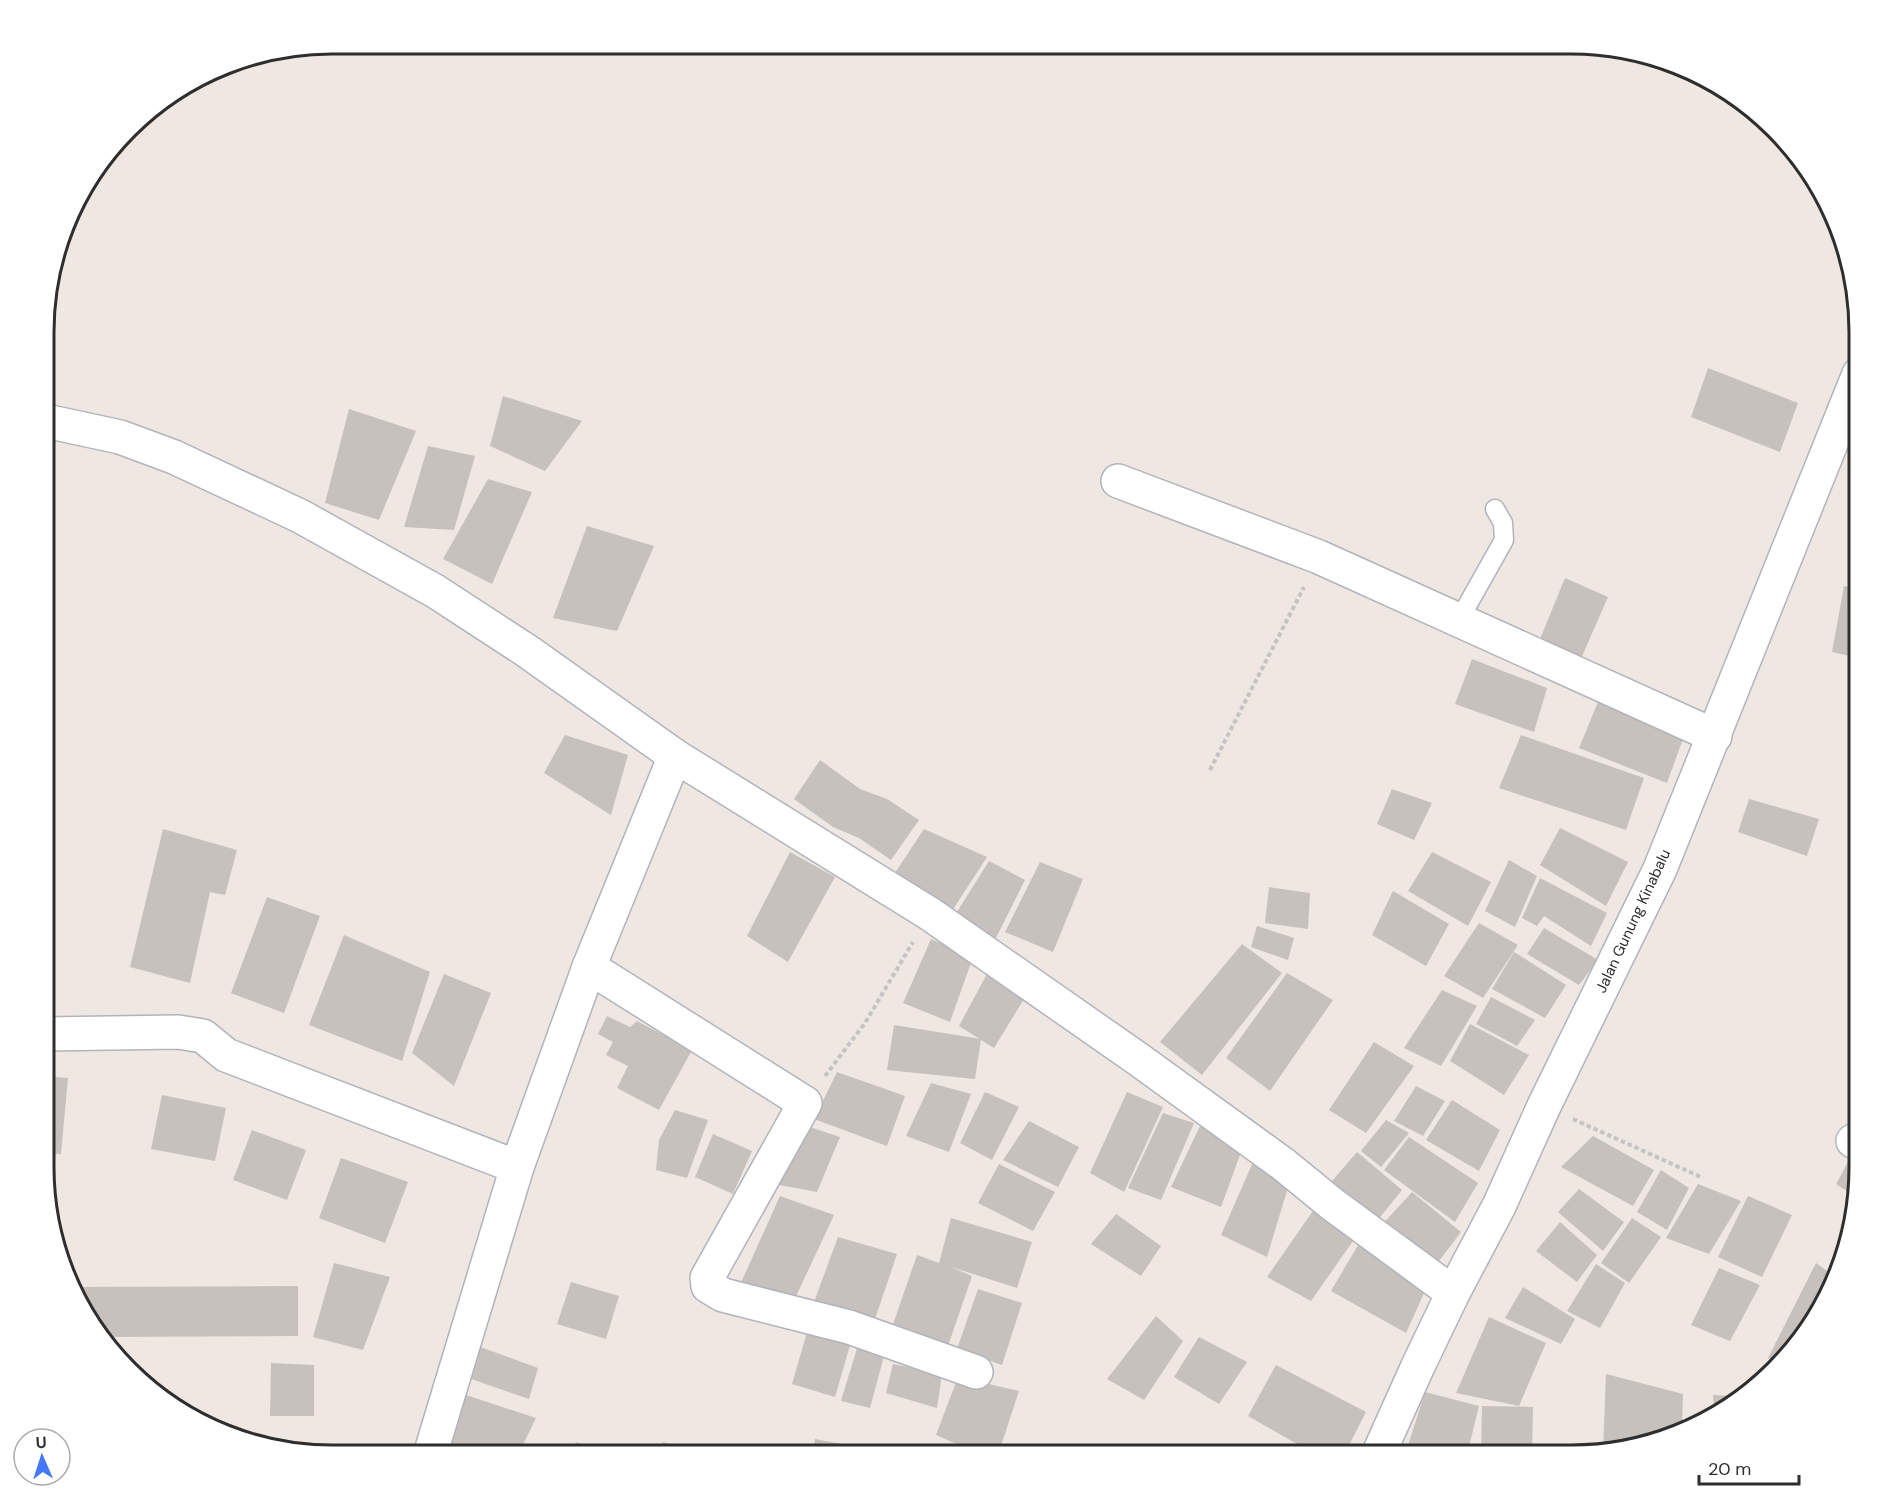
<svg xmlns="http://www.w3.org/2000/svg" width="1903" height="1499" viewBox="0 0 1903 1499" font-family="'DM Sans',sans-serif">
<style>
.building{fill:#c7c1bd}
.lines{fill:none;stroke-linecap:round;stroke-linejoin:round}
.lane-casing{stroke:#b1b4bd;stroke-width:21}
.street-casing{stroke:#b1b4bd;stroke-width:36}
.path{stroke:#c4c4c4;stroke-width:4;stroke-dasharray:4.5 3;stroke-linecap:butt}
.lane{stroke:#fff;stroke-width:18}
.street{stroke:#fff;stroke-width:33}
.labels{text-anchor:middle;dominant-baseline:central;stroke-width:6;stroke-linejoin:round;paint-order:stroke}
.street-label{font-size:15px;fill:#2e2e2e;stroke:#fff}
.rim{fill:none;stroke:#2e2e2e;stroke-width:3}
</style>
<rect width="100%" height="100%" fill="#efe7e1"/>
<!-- building -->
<g class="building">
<path d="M1708 368 1798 403 1780 452 1691 417Z"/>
<path d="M503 396 582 421 545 471 490 446Z"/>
<path d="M349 409 416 431 379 520 325 503Z"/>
<path d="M428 446 475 456 454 530 404 527Z"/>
<path d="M488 479 532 492 492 584 443 559Z"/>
<path d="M587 526 654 546 617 631 553 618Z"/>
<path d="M1565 578 1608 597 1580 661 1538 644Z"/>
<path d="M1844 586 1859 589V658L1832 652Z"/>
<path d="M1472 659 1547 688 1534 732 1455 704Z"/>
<path d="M1598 702 1684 736 1667 783 1579 748Z"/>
<path d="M565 735 628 755 611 815 544 773Z"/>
<path d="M1521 735 1644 778 1626 830 1499 788Z"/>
<path d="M820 760 860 789 887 799 919 820 891 860 859 838 833 827 794 799Z"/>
<path d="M1392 789 1432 803 1414 840 1377 824Z"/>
<path d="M1749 799 1819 819 1807 856 1738 832Z"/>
<path d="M1560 828 1628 862 1606 906 1540 865Z"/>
<path d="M163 829 237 850 225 895 210 892 190 983 130 967Z"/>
<path d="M924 829 987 857 952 911 893 876Z"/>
<path d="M790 852 835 877 788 962 747 936Z"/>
<path d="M1432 852 1491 882 1468 926 1408 891Z"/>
<path d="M1509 860 1537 876 1515 927 1485 911Z"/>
<path d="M989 861 1025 880 996 938 955 915Z"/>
<path d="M1040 862 1083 879 1053 952 1005 932Z"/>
<path d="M1540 878 1607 913 1591 946 1544 916 1537 926 1522 918Z"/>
<path d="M1269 887 1310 893 1308 929 1265 923Z"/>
<path d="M1393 891 1449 924 1426 966 1372 935Z"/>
<path d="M267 897 320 916 284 1013 231 993Z"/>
<path d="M1479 923 1518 945 1483 998 1444 976Z"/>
<path d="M1257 926 1294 938 1288 960 1251 947Z"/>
<path d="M1544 928 1598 960 1579 985 1527 954Z"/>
<path d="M344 935 430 972 402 1061 309 1025Z"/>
<path d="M931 939 973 957 950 1022 903 1003Z"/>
<path d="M1242 944 1282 973 1202 1075 1160 1042Z"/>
<path d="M1514 952 1566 985 1545 1018 1492 989Z"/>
<path d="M988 972 1027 994 994 1048 959 1026Z"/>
<path d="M1287 973 1333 1000 1270 1091 1226 1058Z"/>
<path d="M444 974 491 993 454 1086 412 1053Z"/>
<path d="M1442 990 1477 1006 1441 1066 1404 1048Z"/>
<path d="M1491 997 1535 1020 1517 1046 1476 1024Z"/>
<path d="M607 1016 630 1027 637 1021 692 1050 659 1110 617 1088 628 1066 606 1055 613 1042 598 1034Z"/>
<path d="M1470 1024 1529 1055 1504 1095 1450 1061Z"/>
<path d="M894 1025 981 1039 975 1079 887 1070Z"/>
<path d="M1374 1042 1414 1066 1366 1133 1329 1110Z"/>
<path d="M837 1072 905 1096 887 1146 814 1119Z"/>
<path d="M44 1076 68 1078 61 1154 44 1153Z"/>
<path d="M931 1083 971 1094 949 1152 906 1136Z"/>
<path d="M1416 1086 1445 1101 1423 1136 1394 1121Z"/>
<path d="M985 1092 1019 1107 992 1160 960 1143Z"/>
<path d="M1127 1092 1163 1107 1124 1192 1090 1173Z"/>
<path d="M162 1095 226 1108 215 1161 151 1149Z"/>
<path d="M1452 1100 1500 1130 1479 1171 1426 1140Z"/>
<path d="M675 1110 708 1120 687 1178 656 1170 659 1140Z"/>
<path d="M1163 1113 1194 1123 1161 1200 1128 1188Z"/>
<path d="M1386 1120 1409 1133 1381 1167 1361 1151Z"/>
<path d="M1029 1121 1079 1147 1058 1187 1003 1160Z"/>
<path d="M801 1124 840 1137 817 1192 774 1184Z"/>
<path d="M1201 1124 1244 1144 1221 1207 1171 1187Z"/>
<path d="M252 1130 306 1150 287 1200 233 1180Z"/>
<path d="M713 1134 752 1151 733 1194 695 1177Z"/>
<path d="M1593 1136 1654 1170 1633 1206 1561 1167Z"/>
<path d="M1409 1137 1478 1183 1455 1222 1384 1170Z"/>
<path d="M1357 1152 1402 1190 1373 1226 1326 1188Z"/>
<path d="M341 1158 408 1182 385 1243 319 1218Z"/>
<path d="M1253 1162 1290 1181 1267 1257 1221 1235Z"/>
<path d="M1848 1162 1859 1168V1186L1856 1197 1836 1184Z"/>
<path d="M999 1164 1055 1192 1033 1231 978 1203Z"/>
<path d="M1661 1170 1689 1188 1667 1230 1637 1212Z"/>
<path d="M1698 1184 1741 1201 1709 1254 1666 1238Z"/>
<path d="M1579 1189 1624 1222 1603 1251 1558 1212Z"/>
<path d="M1412 1192 1461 1232 1436 1265 1381 1226Z"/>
<path d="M780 1196 834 1215 792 1305 739 1287Z"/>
<path d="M1748 1196 1792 1215 1762 1277 1718 1257Z"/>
<path d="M1317 1205 1360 1231 1311 1301 1267 1277Z"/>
<path d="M1116 1214 1161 1246 1141 1276 1091 1244Z"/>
<path d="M951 1218 1032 1242 1017 1288 951 1267 972 1276 948 1346 892 1327 917 1255 939 1263Z"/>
<path d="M1632 1218 1661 1237 1629 1283 1601 1263Z"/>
<path d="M1560 1222 1597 1255 1577 1282 1536 1251Z"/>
<path d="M1364 1235 1430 1280 1406 1333 1331 1291Z"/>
<path d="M838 1237 897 1254 875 1319 814 1302Z"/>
<path d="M334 1263 390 1277 363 1350 313 1337Z"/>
<path d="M1816 1263 1837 1278 1788 1357 1781 1362 1768 1358Z"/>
<path d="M1596 1264 1625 1283 1600 1328 1567 1311Z"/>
<path d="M1719 1268 1760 1285 1730 1341 1691 1325Z"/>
<path d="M571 1282 619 1296 606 1339 557 1324Z"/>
<path d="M298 1286V1336L106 1337 73 1294 71 1287Z"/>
<path d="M1523 1287 1575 1319 1561 1344 1505 1318Z"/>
<path d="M978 1289 1022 1303 1002 1365 957 1349Z"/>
<path d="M1156 1316 1183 1341 1144 1400 1107 1379Z"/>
<path d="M1489 1317 1546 1343 1519 1406 1456 1393Z"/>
<path d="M808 1329 851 1342 835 1397 792 1384Z"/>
<path d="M1199 1337 1247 1362 1219 1404 1174 1377Z"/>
<path d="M472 1344 538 1368 529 1399 460 1375Z"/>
<path d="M858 1345 885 1352 870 1408 841 1401Z"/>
<path d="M271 1363 314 1365V1416H270Z"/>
<path d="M893 1364 942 1374 937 1408 886 1393Z"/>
<path d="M1276 1365 1366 1412 1344 1455H1316L1248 1416Z"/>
<path d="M1606 1374 1683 1394 1682 1433 1603 1449Z"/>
<path d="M958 1377 1019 1391 998 1455H982L936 1435Z"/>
<path d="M457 1392 536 1418 518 1455H439Z"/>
<path d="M1425 1392 1479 1406 1467 1455H1405Z"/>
<path d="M1713 1395 1734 1396 1714 1411Z"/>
<path d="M1482 1406 1533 1407 1532 1455H1481Z"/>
<path d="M815 1439 876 1450 875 1455H813Z"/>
<path d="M576 1442 607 1455H570Z"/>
<path d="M663 1442 705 1455H659Z"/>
<path d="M1237 1446 1258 1455H1233Z"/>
</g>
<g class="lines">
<defs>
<path id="lane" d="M1459 620 1504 540 1503 523 1495 509"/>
<g id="street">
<path d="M46 421 120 437 174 457 300 516 435 591 527 651 675 756 930 914 1138 1059 1283 1164 1332 1204 1453 1293"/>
<path d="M1118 481 1319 557 1715 736"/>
<path d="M589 967 805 1103 707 1278 708 1286 723 1295 849 1327 976 1372"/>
<path d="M44 1034 178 1032 203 1036 226 1055 517 1167"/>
<path d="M1853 1141 1859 1144"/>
<path d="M430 1455 517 1167 589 967 675 756"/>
<path d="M1378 1455 1418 1366 1453 1293 1499 1206 1544 1106 1660 869 1859 374"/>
</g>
</defs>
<!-- lane casing -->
<use href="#lane" class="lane-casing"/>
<!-- street casing -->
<use href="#street" class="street-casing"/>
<!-- path -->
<g class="path">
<path d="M1210 770 1304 587"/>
<path d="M825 1076 865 1023 913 942"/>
<path d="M1573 1119 1703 1178"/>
</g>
<!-- lane -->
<use href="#lane" class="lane"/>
<!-- street -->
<use href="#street" class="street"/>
</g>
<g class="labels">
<!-- street labels -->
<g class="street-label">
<text transform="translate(1633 921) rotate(-65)">Jalan Gunung Kinabalu</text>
</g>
</g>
<!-- crop -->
<path d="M0 0H1903V1499H0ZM332 54H1571A278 278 0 0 1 1849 332V1167A278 278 0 0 1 1571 1445H332A278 278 0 0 1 54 1167V332A278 278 0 0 1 332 54Z" fill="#fff" fill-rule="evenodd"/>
<path class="rim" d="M332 54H1571A278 278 0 0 1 1849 332V1167A278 278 0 0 1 1571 1445H332A278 278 0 0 1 54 1167V332A278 278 0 0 1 332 54Z"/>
<!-- north arrow -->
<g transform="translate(42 1457) rotate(357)"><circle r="28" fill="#ffffff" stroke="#ababab" stroke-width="1.5"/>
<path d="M0-4.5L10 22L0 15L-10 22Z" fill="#4478f9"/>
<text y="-9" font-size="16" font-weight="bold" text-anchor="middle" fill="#2e2e2e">U</text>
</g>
<!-- scale -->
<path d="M1699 1475v9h100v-9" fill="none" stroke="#2e2e2e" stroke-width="3"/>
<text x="1708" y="1475" font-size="18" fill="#2e2e2e" stroke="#ffffff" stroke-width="4.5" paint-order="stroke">20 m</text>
</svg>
